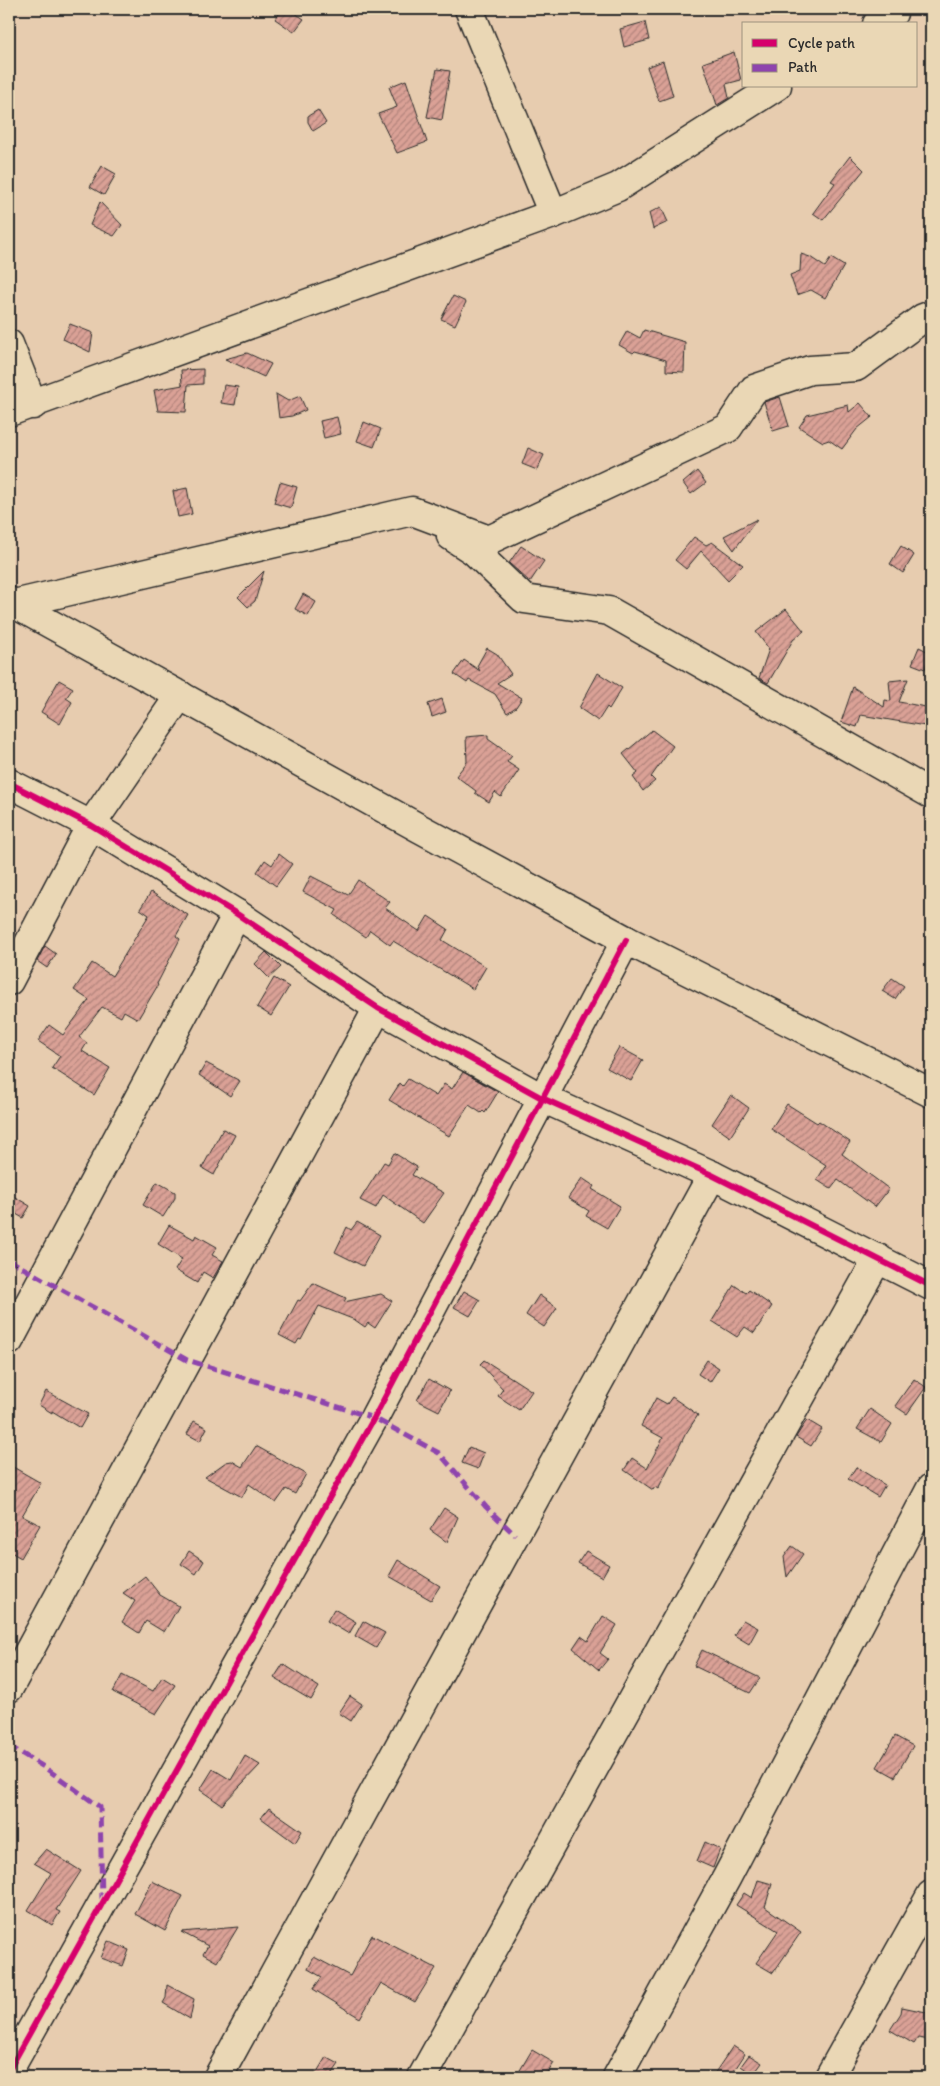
<svg xmlns="http://www.w3.org/2000/svg" width="940" height="2086" viewBox="0 0 940 2086" font-family="Itim,sans-serif">
<style>
.building{fill:url(#building-hatch);stroke:#2b2b2b}
.lines{fill:none;stroke-linecap:round;stroke-linejoin:round}
.minor-casing{stroke:#2b2b2b;stroke-width:31}
.minor{stroke:#ead7b5;stroke-width:28}
.quiet{stroke:#8e44ad;stroke-width:5;stroke-dasharray:10 5;stroke-linecap:butt}
.cycleway-casing{stroke:#ead7b5;stroke-width:9}
.cycleway{stroke:#d6006c;stroke-width:6}
</style>
<defs>
<pattern id="building-hatch" width="6" height="6" patternUnits="userSpaceOnUse" patternTransform="scale(1.25)"><rect width="6" height="6" fill="#daa196"/><path d="M-1 1l2-2M0 6l6-6M5 7l2-2" fill="none" stroke="#b1837b"/></pattern>
</defs>
<rect width="100%" height="100%" fill="#e7ccaf"/>
<filter id="ink" filterUnits="userSpaceOnUse"><feTurbulence type="fractalNoise" baseFrequency=".02" numOctaves="2"/><feDisplacementMap in="SourceGraphic" scale="10" xChannelSelector="R" yChannelSelector="G"/><feConvolveMatrix kernelMatrix="1 2 1 2 8 2 1 2 1" color-interpolation-filters="sRGB"/></filter>
<g filter="url(#ink)">
<!-- building -->
<g class="building">
<path d="M283 9H289L304 19 294 32 275 19Z"/>
<path d="M645 22 649 40 624 47 620 29Z"/>
<path d="M734 52 741 80 726 84 729 98 717 105 703 63Z"/>
<path d="M663 61 673 96 659 101 647 67Z"/>
<path d="M437 69 450 71 442 120 427 117Z"/>
<path d="M406 80 427 142 397 153 378 114 397 107 389 87Z"/>
<path d="M318 110 326 123 313 131 308 122V116Z"/>
<path d="M850 156 864 170 823 220 813 213 835 183 831 181Z"/>
<path d="M102 166 116 174 104 195 90 187Z"/>
<path d="M100 202 122 225 114 236 90 225Z"/>
<path d="M661 207 668 222 653 229 649 213Z"/>
<path d="M801 254 810 257 825 267 831 258 844 266 825 298 811 290 797 295 790 275 800 271Z"/>
<path d="M453 296 466 302 455 325 441 319Z"/>
<path d="M70 324 93 333 90 352 63 339Z"/>
<path d="M644 330 685 342 684 372 666 371V360L635 351 633 353 619 345 627 331 640 338Z"/>
<path d="M247 353 271 364 264 377 225 359Z"/>
<path d="M203 369V384L188 385 186 412 158 411 154 390 183 385H182L181 370Z"/>
<path d="M224 385 238 387 235 405 221 403Z"/>
<path d="M276 394 288 401 300 396 306 410 292 416 279 418Z"/>
<path d="M780 397 789 426 773 431 764 402Z"/>
<path d="M860 403 872 417 857 429 842 449 829 440 823 442 799 427 807 415 848 405 849 412Z"/>
<path d="M337 417 341 434 324 438 320 421Z"/>
<path d="M364 422 381 429 374 447 357 441Z"/>
<path d="M528 448 544 455 537 470 522 464Z"/>
<path d="M697 471 706 483 691 494 683 483Z"/>
<path d="M280 482 297 487 291 508 274 503Z"/>
<path d="M187 488 192 514 178 517 173 491Z"/>
<path d="M757 519 734 550 724 536Z"/>
<path d="M694 537 706 545 712 542 743 565 728 580 701 551 686 569 675 560Z"/>
<path d="M521 546 544 561 530 582 509 563Z"/>
<path d="M901 546 914 555 903 573 890 564Z"/>
<path d="M264 571 255 601 248 607 238 597Z"/>
<path d="M303 594 316 602 308 616 295 609Z"/>
<path d="M786 609 804 631 793 640 768 683 759 678 769 649 756 632Z"/>
<path d="M919 647 931 653 925 669 912 664Z"/>
<path d="M487 648 497 654 511 674 497 683 522 698 516 707 507 713 495 694 469 680 467 683 454 674 464 660 480 671 477 666Z"/>
<path d="M598 673 622 688 609 709 607 707 598 721 579 708Z"/>
<path d="M908 679 899 702 931 708V727L861 715 857 727 841 722 853 687 884 707 885 700 891 701 889 681Z"/>
<path d="M59 680 73 688 66 698 72 702 60 724 41 712Z"/>
<path d="M442 699 446 712 432 717 428 704Z"/>
<path d="M652 730 673 746 651 777 655 781 643 791 633 777 638 773 623 754Z"/>
<path d="M488 735V739L512 756 507 762 519 770 501 797 495 792 489 802 475 793 476 791 456 776 467 762 466 737Z"/>
<path d="M279 854 292 864 276 886 257 872 265 860 272 865Z"/>
<path d="M311 876 348 895 358 880 390 902 385 908 419 931 428 916 448 929 442 940 486 967 473 989 393 941 390 945 370 930 366 937 334 915 337 910 303 892Z"/>
<path d="M151 892 188 915 176 936 180 939 157 984 158 985 138 1019 124 1011 121 1017 102 1007 79 1037 87 1043 82 1051 110 1068 94 1095 52 1068 60 1056 38 1041 49 1025 63 1035 89 1000 74 990 92 963 112 976 149 915 140 909Z"/>
<path d="M45 946 56 954 47 968 37 961Z"/>
<path d="M266 952 281 967 269 978 255 964Z"/>
<path d="M274 978 289 987 271 1016 257 1007Z"/>
<path d="M892 978 904 986 895 999 882 991Z"/>
<path d="M619 1047 643 1060 631 1081 607 1068Z"/>
<path d="M206 1063 240 1081 230 1096 199 1075Z"/>
<path d="M463 1072 498 1092 485 1113 483 1111 481 1113 469 1105 449 1136 389 1100 400 1083 403 1086 408 1079 436 1096 444 1084 452 1089Z"/>
<path d="M731 1095 749 1108 730 1137 712 1124Z"/>
<path d="M787 1104 817 1123 819 1121 850 1142 842 1154 889 1189 875 1207 838 1180 831 1189 817 1180 826 1165 771 1129Z"/>
<path d="M223 1129 235 1135 214 1175 202 1168Z"/>
<path d="M394 1153 417 1167 412 1175 444 1193 423 1223 383 1195 376 1208 360 1200 384 1162 388 1164Z"/>
<path d="M582 1178 594 1186 592 1189 620 1206 607 1228 586 1216 589 1211 568 1198Z"/>
<path d="M157 1182 175 1192V1198L163 1217 143 1205Z"/>
<path d="M15 1197 30 1206 23 1218 9 1210Z"/>
<path d="M357 1222 380 1235 363 1266 335 1252 347 1227 351 1230Z"/>
<path d="M169 1225 194 1239 196 1235 217 1247 212 1255 223 1261 213 1278 203 1272 197 1283 175 1270 182 1259 158 1244Z"/>
<path d="M313 1283 346 1298 344 1302 381 1294 392 1301 375 1328 368 1323 365 1327 355 1320 319 1306 301 1340 299 1339 296 1344 279 1335 298 1300 300 1301Z"/>
<path d="M734 1285 746 1293 749 1290 772 1306 754 1333 745 1327 737 1337 712 1321Z"/>
<path d="M464 1291 480 1300 470 1316 454 1307Z"/>
<path d="M539 1295 557 1308 544 1327 526 1315Z"/>
<path d="M484 1360 532 1391 519 1410 498 1396 503 1389 480 1364Z"/>
<path d="M707 1360 719 1368 710 1382 698 1374Z"/>
<path d="M429 1379 450 1391 439 1411 417 1400Z"/>
<path d="M914 1379 926 1387 907 1414 895 1406Z"/>
<path d="M46 1391 88 1414 80 1428 52 1411V1413L39 1405Z"/>
<path d="M672 1397 698 1415 685 1435 658 1489 655 1487 653 1490 624 1470 632 1458 647 1468 663 1438 641 1426 656 1398 667 1404Z"/>
<path d="M870 1409 892 1424 881 1442 857 1429Z"/>
<path d="M807 1420 822 1429 811 1446 796 1437Z"/>
<path d="M194 1421 207 1428 200 1441 187 1434Z"/>
<path d="M256 1446 306 1474 295 1494 286 1489 276 1503 249 1484 242 1497 205 1477 226 1462 232 1461 242 1467Z"/>
<path d="M469 1447 484 1453 478 1469 462 1463Z"/>
<path d="M13 1467 41 1483 22 1516 40 1525 21 1558 9 1551V1475Z"/>
<path d="M856 1467 885 1485 878 1497 848 1479Z"/>
<path d="M444 1508 458 1517 447 1542 430 1530Z"/>
<path d="M792 1546 803 1554 787 1577 784 1557Z"/>
<path d="M189 1551 204 1561 196 1574 181 1564Z"/>
<path d="M586 1551 609 1565 602 1577 578 1563Z"/>
<path d="M398 1560 440 1586 431 1600 389 1576Z"/>
<path d="M145 1576 160 1595 179 1606 164 1632 146 1621 139 1633 122 1622 135 1601 123 1593Z"/>
<path d="M334 1609 356 1622 349 1634 327 1621Z"/>
<path d="M603 1616 617 1625 600 1653 608 1659 599 1670 573 1648 581 1636 588 1641Z"/>
<path d="M743 1620 758 1628 749 1644 734 1635Z"/>
<path d="M363 1621 385 1633 376 1648 355 1636Z"/>
<path d="M702 1650 760 1678 750 1693 694 1666Z"/>
<path d="M283 1664 319 1687 311 1700 274 1678Z"/>
<path d="M122 1675 153 1691 162 1677 175 1685 156 1714 113 1692Z"/>
<path d="M350 1696 362 1704 351 1721 339 1713Z"/>
<path d="M895 1736 913 1746 895 1777 877 1767Z"/>
<path d="M245 1756 260 1765 222 1805 200 1790 213 1769 231 1780Z"/>
<path d="M269 1808 302 1831 295 1843 261 1818Z"/>
<path d="M705 1842 720 1849 713 1868 697 1861Z"/>
<path d="M46 1849 81 1871 56 1910 60 1912 52 1925 28 1910 51 1873 34 1863Z"/>
<path d="M758 1880 772 1884 765 1907 801 1932 773 1973 756 1963 778 1931 736 1905 744 1893 752 1898Z"/>
<path d="M152 1881 183 1896 165 1931 135 1914Z"/>
<path d="M238 1927 217 1962 203 1954 208 1946 181 1932Z"/>
<path d="M372 1935 436 1968 415 2002 381 1983 360 2018 313 1989 322 1977 308 1969 314 1957 350 1976Z"/>
<path d="M108 1941 129 1950 123 1966 101 1958Z"/>
<path d="M167 1985 194 1999 190 2019 163 2003 166 1998Z"/>
<path d="M902 2007 931 2013 929 2040 918 2038 914 2044 890 2030 901 2013Z"/>
<path d="M733 2046 745 2054 730 2077H712Z"/>
<path d="M532 2050 554 2063 545 2077H516Z"/>
<path d="M749 2055 762 2063 753 2075 741 2066Z"/>
<path d="M326 2057 339 2064 330 2077H314Z"/>
</g>
<g class="lines">
<defs>
<g id="minor">
<path d="M469 9 553 214"/>
<path d="M877 24 893 13V9"/>
<path d="M9 344 33 405"/>
<path d="M9 412 553 214 618 187 777 86"/>
<path d="M451 536 474 551 524 599 609 611 931 794"/>
<path d="M9 601 419 828 626 940 931 1093"/>
<path d="M14 604 412 511 489 540 728 428 754 389 810 370 856 367 923 318 931 315"/>
<path d="M9 783 91 825 237 914 378 1008 542 1098 712 1175 931 1286"/>
<path d="M9 981 91 825 180 695"/>
<path d="M9 1341 237 914"/>
<path d="M9 1688 378 1008"/>
<path d="M9 2070 374 1418 626 940"/>
<path d="M218 2077 712 1175"/>
<path d="M422 2077 878 1258"/>
<path d="M617 2077 727 1877 931 1488"/>
<path d="M829 2077 931 1895"/>
</g>
</defs>
<!-- minor casing -->
<use href="#minor" class="minor-casing"/>
<!-- minor -->
<use href="#minor" class="minor"/>
<!-- quiet -->
<g class="quiet">
<path d="M9 1260 187 1360 374 1418 439 1453 486 1507 515 1535"/>
<path d="M9 1746 44 1767 100 1807 102 1900"/>
</g>
<defs>
<g id="cycleway">
<path d="M9 783 91 825 237 914 378 1008 542 1098 712 1175 931 1286"/>
<path d="M9 2070 374 1418 626 940"/>
</g>
</defs>
<!-- cycleway casing -->
<use href="#cycleway" class="cycleway-casing"/>
<!-- cycleway -->
<use href="#cycleway" class="cycleway"/>
</g>
</g>
<!-- margin -->
<rect width="940" height="2086" fill="none" stroke="#ead7b5" stroke-width="30"/>
<rect x="15" y="15" width="910" height="2056" fill="none" stroke="#2b2b2b" stroke-width="2" filter="url(#ink)"/>
<!-- legend -->
<rect x="742" y="22" width="175" height="65" fill="#ead7b5" stroke="#9e927e"/>
<rect x="752" y="39" width="25" height="8" fill="#d6006c" stroke="#9e927e"/>
<text x="788" y="48" font-size="15" fill="#2b2b2b">Cycle path</text>
<rect x="752" y="64" width="25" height="8" fill="#8e44ad" stroke="#9e927e"/>
<text x="788" y="72" font-size="15" fill="#2b2b2b">Path</text>
</svg>
